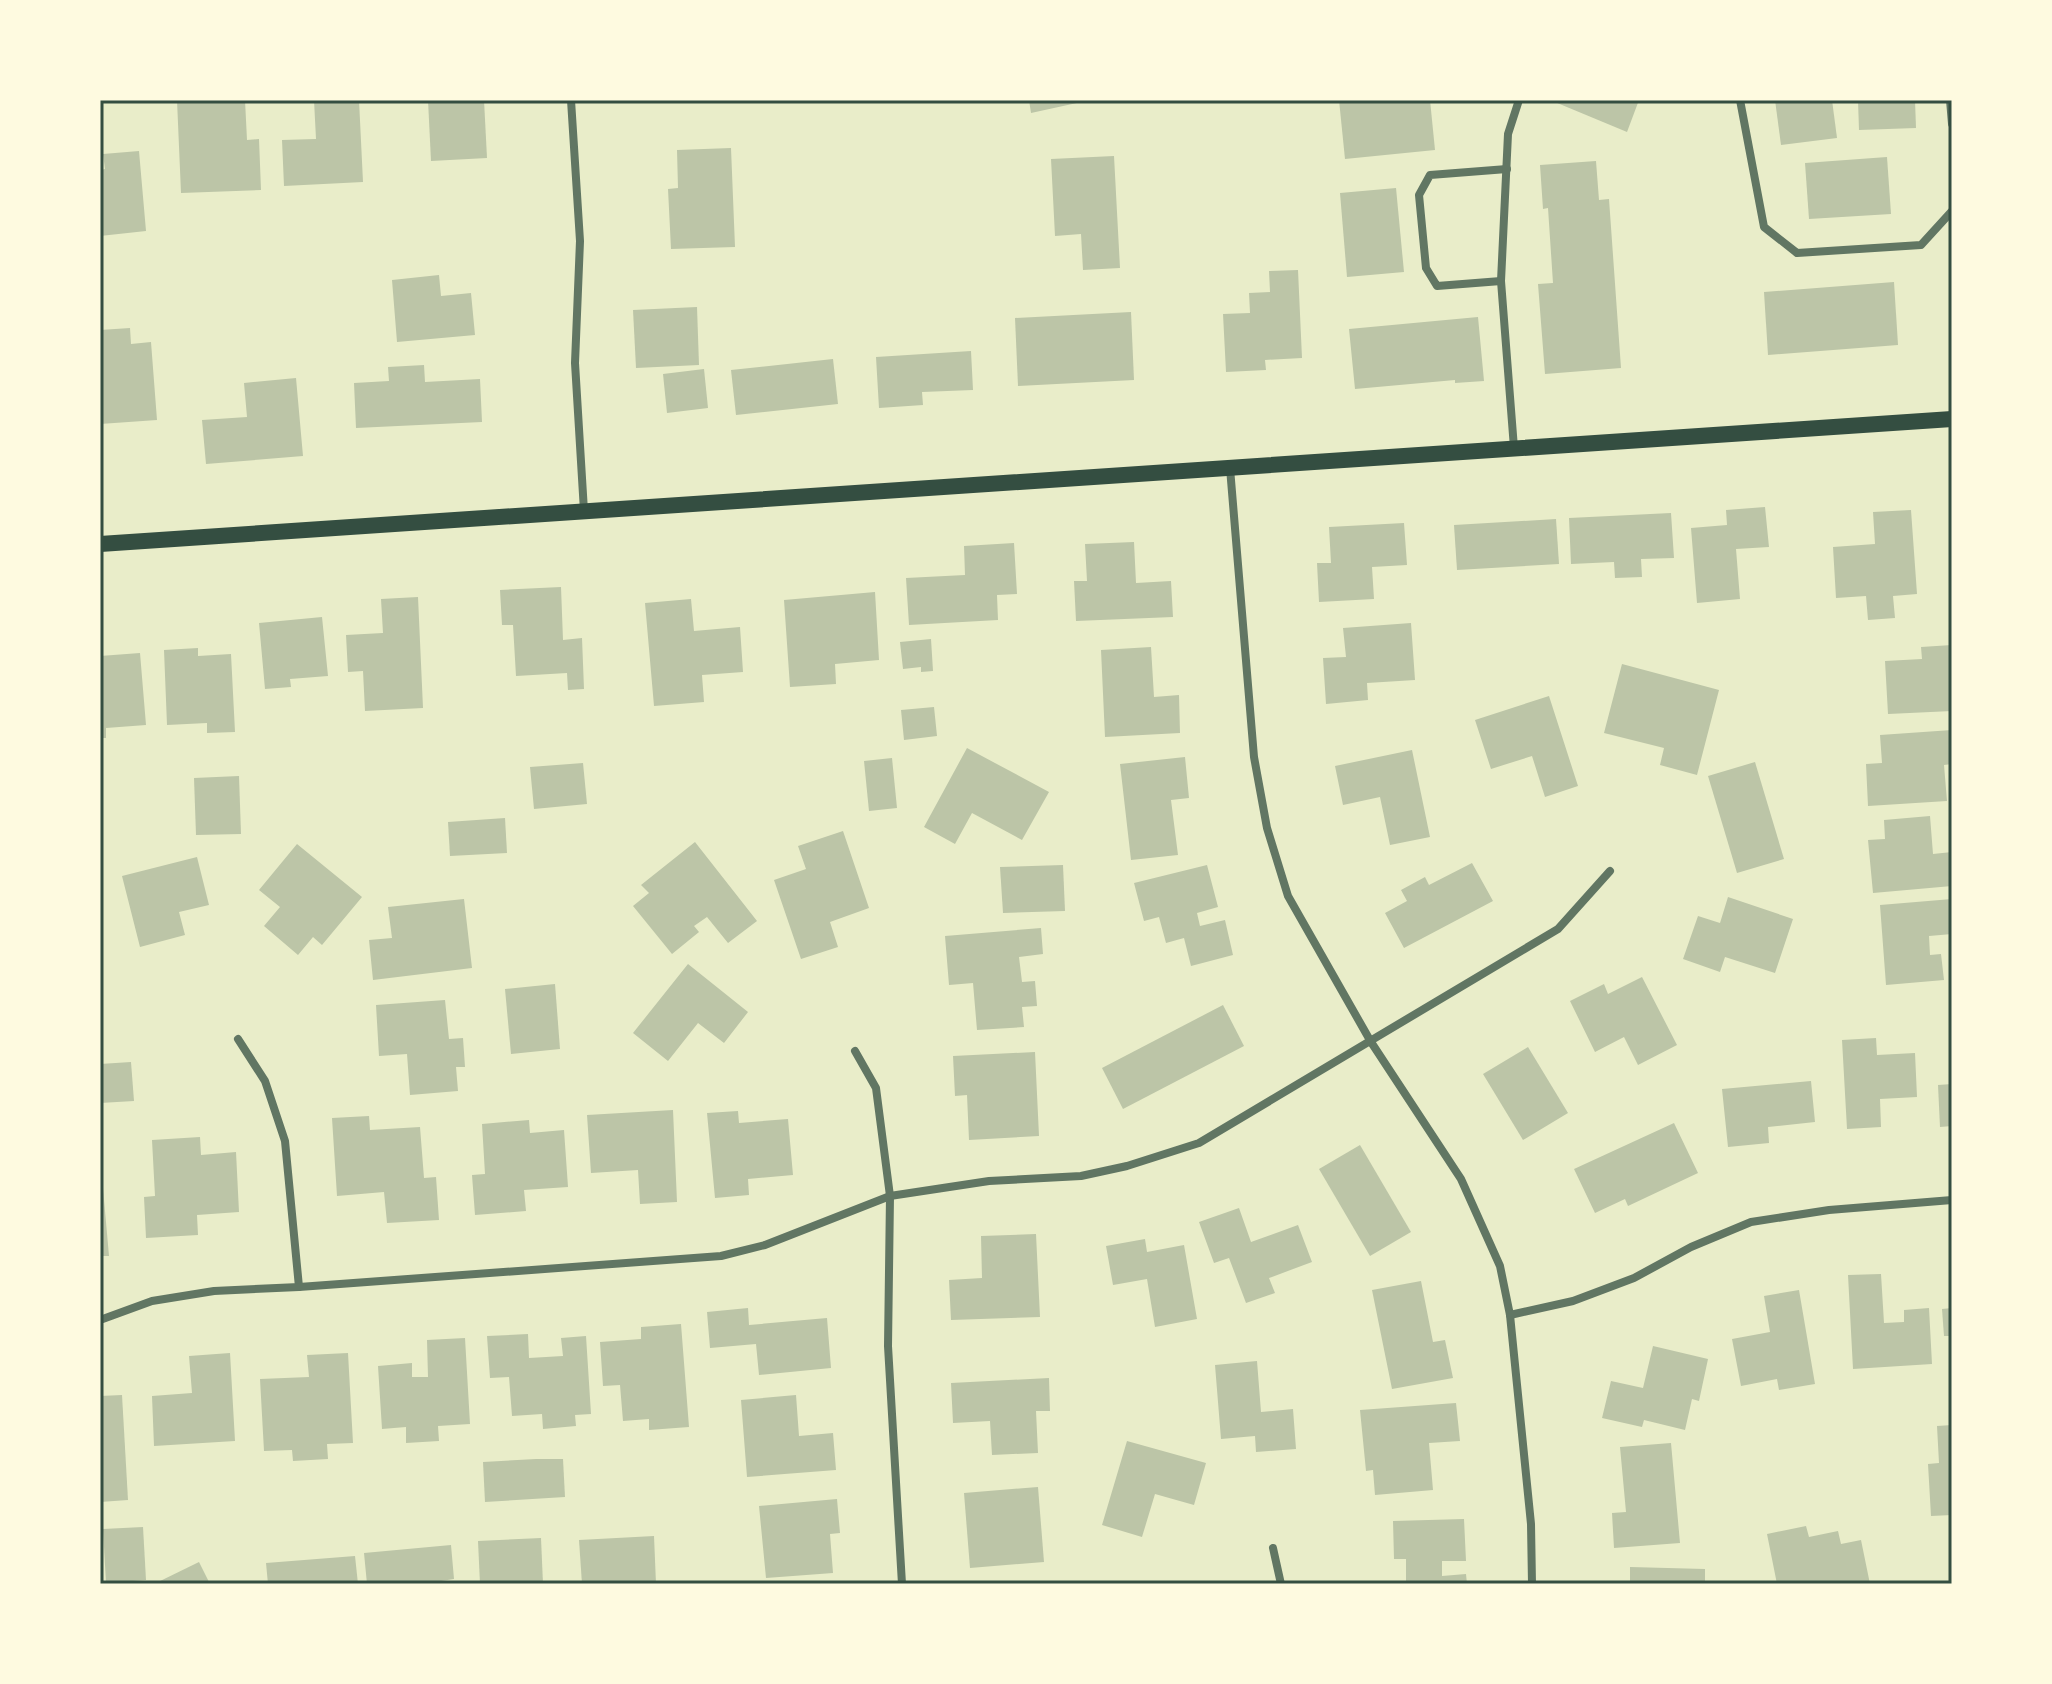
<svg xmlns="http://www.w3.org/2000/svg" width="2052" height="1684" viewBox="0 0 2052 1684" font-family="'Crimson Pro',serif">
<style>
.building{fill:#bcc5a7}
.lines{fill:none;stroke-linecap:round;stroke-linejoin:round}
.minor{stroke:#617663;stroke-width:8}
.secondary{stroke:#344e41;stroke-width:16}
.neatline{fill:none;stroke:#344e41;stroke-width:3}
</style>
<rect width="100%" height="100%" fill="#e9edc9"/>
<!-- building -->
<g class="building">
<path d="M177 100H245L247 140 259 139 261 190 181 193Z"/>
<path d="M314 100H359L363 182 284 186 282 140 316 139Z"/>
<path d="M428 100H484L487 158 431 161Z"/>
<path d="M1029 100H1086V101L1031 113Z"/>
<path d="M1339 100H1430L1435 150 1345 159Z"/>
<path d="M1550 100H1639L1627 132Z"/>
<path d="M1775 100H1832L1837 138 1781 145Z"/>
<path d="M1858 100H1915L1916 128 1859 130Z"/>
<path d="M731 148 735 247 671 249 668 189 678 188 677 150Z"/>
<path d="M139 151 146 231 100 236V170L105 169 103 154Z"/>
<path d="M1114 156 1120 268 1083 270 1081 234 1055 236 1051 159Z"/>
<path d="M1887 157 1891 214 1809 219 1805 163Z"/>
<path d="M1596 161 1599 200 1609 199 1621 368 1545 374 1538 284 1553 283 1548 208 1543 209 1540 165Z"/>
<path d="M1396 188 1404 272 1347 277 1340 193Z"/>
<path d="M1298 270 1302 358 1265 360 1266 370 1226 372 1223 314 1250 313 1249 293 1270 292 1269 271Z"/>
<path d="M439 275 441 296 471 293 475 335 397 342 392 280Z"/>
<path d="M1894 282 1898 345 1768 355 1764 292Z"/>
<path d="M697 307 699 365 636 368 633 310Z"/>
<path d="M1131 312 1134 380 1018 386 1015 318Z"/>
<path d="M1478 317 1484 381 1455 383V380L1355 389 1349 329Z"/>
<path d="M130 328 131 344 151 342 157 420 100 424V330Z"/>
<path d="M971 351 973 390 922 392 923 405 879 408 876 357Z"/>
<path d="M833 359 838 404 736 415 731 370Z"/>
<path d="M424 365 425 382 480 379 482 422 356 428 354 383 389 381 388 367Z"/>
<path d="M704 369 708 408 667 413 663 374Z"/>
<path d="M296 378 303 456 206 464 202 420 247 417 244 383Z"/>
<path d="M1765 507 1769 547 1736 549 1740 599 1697 603 1691 528 1727 525 1726 510Z"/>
<path d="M1911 510 1917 594 1893 596 1895 618 1868 620 1866 596 1836 598 1833 547 1875 544 1873 512Z"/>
<path d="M1671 513 1674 558 1641 559 1642 577 1615 578 1614 562 1571 564 1569 518Z"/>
<path d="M1556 519 1559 564 1457 570 1454 525Z"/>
<path d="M1404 523 1407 565 1372 567 1374 599 1319 602 1317 563H1331L1329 527Z"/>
<path d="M1134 542 1136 583 1171 581 1173 617 1076 621 1074 581H1087L1085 544Z"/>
<path d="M1014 543 1017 594 997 595 998 620 909 625 906 578 965 575 964 546Z"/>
<path d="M561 587 563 640 582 638 584 689 568 690 567 673 516 676 513 625H502L500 590Z"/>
<path d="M875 592 879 660 835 664 836 684 790 687 784 600Z"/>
<path d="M418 597 423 708 365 711 363 671 348 672 346 635 383 633 381 599Z"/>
<path d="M691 599 694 631 740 627 743 672 702 675 704 702 654 706 645 603Z"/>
<path d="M322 617 328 676 290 679 291 687 265 689 259 623Z"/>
<path d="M1411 623 1415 680 1367 683 1368 700 1326 704 1323 658 1346 657 1343 628Z"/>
<path d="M931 639 933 671 921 672V667L903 669 900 642Z"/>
<path d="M1952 645V711L1888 714 1885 661 1922 659 1921 647Z"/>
<path d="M1151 647 1154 697 1179 695 1180 733 1105 737 1101 650Z"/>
<path d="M198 648V656L231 654 235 732 207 733V723L167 725 164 650Z"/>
<path d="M140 653 146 725 106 728V738H100V656Z"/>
<path d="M1622 664 1719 690 1697 775 1660 765 1664 748 1604 733Z"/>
<path d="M1549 696 1578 786 1545 797 1532 756 1491 769 1475 720Z"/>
<path d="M934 707 937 736 904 740 901 710Z"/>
<path d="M1952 730V764L1944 765 1947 801 1868 806 1866 764 1882 763 1880 735Z"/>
<path d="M967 748 1049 792 1022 840 972 813 955 844 924 827Z"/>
<path d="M1412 750 1430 837 1390 845 1380 797 1343 805 1335 766Z"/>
<path d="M1185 757 1189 798 1171 800 1178 855 1131 860 1120 764Z"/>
<path d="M892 758 897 808 869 811 864 761Z"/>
<path d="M1755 762 1784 859 1737 873 1708 776Z"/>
<path d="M583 763 587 804 534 809 530 767Z"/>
<path d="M239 776 241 834 196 835 194 778Z"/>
<path d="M1930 816 1933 854 1952 852V886L1873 893 1868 840 1885 839 1884 820Z"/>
<path d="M505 818 507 853 450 856 448 822Z"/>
<path d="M843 831 869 908 830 922 838 947 801 959 774 880 806 869 798 846Z"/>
<path d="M695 842 757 921 728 943 707 917 694 926 699 932 672 954 633 906 649 893 641 885Z"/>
<path d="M297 844 362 897 322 945 313 937 298 955 264 926 280 907 259 890Z"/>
<path d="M197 857 209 905 179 912 185 935 140 947 122 876Z"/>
<path d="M1472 863 1493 901 1404 948 1385 913 1407 901 1401 890 1425 877 1429 885Z"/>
<path d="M1063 865 1065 911 1003 913 1000 867Z"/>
<path d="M1207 865 1218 907 1197 913 1200 926 1225 920 1233 955 1191 966 1184 938 1166 943 1159 917 1144 921 1134 883Z"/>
<path d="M1728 897 1793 919 1775 973 1725 957 1720 972 1683 959 1698 916 1720 923Z"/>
<path d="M464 899 472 968 373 980 369 940 392 938 388 907Z"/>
<path d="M1952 899V934L1929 936 1930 955 1941 954 1944 980 1886 985 1880 905Z"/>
<path d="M1041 928 1043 954 1019 957 1022 982 1035 981 1037 1006 1022 1007 1024 1027 977 1030 973 983 949 985 945 936Z"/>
<path d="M688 964 748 1012 724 1043 698 1023 668 1061 633 1033Z"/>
<path d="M1642 977 1677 1045 1638 1065 1624 1037 1595 1052 1570 1001 1604 984 1608 994Z"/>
<path d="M555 984 560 1049 511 1054 505 989Z"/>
<path d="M445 1000 449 1039 463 1038 465 1067H456L458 1091 410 1095 407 1054 379 1056 376 1005Z"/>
<path d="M1223 1005 1244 1046 1123 1109 1102 1068Z"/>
<path d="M1876 1038 1877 1055 1915 1053 1917 1097 1880 1099 1881 1127 1847 1129 1842 1040Z"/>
<path d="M1528 1047 1568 1113 1523 1140 1483 1074Z"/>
<path d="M1035 1052 1039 1136 969 1140 967 1095 955 1096 953 1056Z"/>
<path d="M131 1062 134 1101 100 1103V1064Z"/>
<path d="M1811 1081 1815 1122 1768 1127 1769 1143 1728 1147 1722 1089Z"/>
<path d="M1952 1084V1126L1940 1127 1938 1085Z"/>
<path d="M673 1110 677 1202 640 1204 638 1170 591 1173 587 1115Z"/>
<path d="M738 1111 739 1123 788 1119 793 1175 748 1179 749 1195 715 1198 707 1113Z"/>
<path d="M369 1116 370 1130 420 1127 424 1178 436 1177 439 1220 387 1223 384 1192 337 1196 332 1118Z"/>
<path d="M529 1120 530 1133 564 1130 568 1187 524 1190 526 1211 475 1215 472 1175 485 1174 482 1124Z"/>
<path d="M1674 1123 1698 1173 1628 1206 1625 1199 1595 1213 1574 1169Z"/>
<path d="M200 1137 201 1155 236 1152 239 1212 197 1215 198 1235 146 1238 144 1197 155 1196 152 1140Z"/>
<path d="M1360 1145 1411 1232 1370 1256 1319 1169Z"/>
<path d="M100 1177H102L109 1256H100Z"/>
<path d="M1239 1208 1251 1242 1298 1225 1312 1262 1269 1278 1275 1293 1246 1303 1229 1258 1214 1263 1199 1222Z"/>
<path d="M1036 1234 1040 1317 951 1320 949 1280 982 1278 981 1236Z"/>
<path d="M1145 1239 1147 1252 1184 1245 1197 1319 1155 1327 1147 1279 1113 1285 1106 1246Z"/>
<path d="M1881 1274 1884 1323 1904 1322V1310L1929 1308 1932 1364 1853 1369 1848 1275Z"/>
<path d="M1421 1281 1433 1342 1445 1340 1453 1378 1392 1389 1372 1290Z"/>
<path d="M1799 1290 1815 1384 1779 1390 1777 1379 1741 1386 1732 1339 1770 1332 1764 1296Z"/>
<path d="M748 1308 749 1325 827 1318 831 1368 759 1375 756 1344 710 1348 707 1312Z"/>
<path d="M1952 1308V1336H1944L1942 1309Z"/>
<path d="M681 1324 689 1427 649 1430V1419L623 1421 620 1385 603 1386 600 1342 641 1339V1327Z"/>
<path d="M528 1334 529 1358 563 1356 561 1338 586 1336 591 1414 575 1415 576 1426 543 1429 542 1414 512 1416 509 1377 490 1378 487 1336Z"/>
<path d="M465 1338 470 1424 438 1426 439 1441 406 1443V1427L382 1429 378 1366 412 1363V1377H428L427 1340Z"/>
<path d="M1653 1346 1708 1359 1699 1401 1692 1399 1685 1430 1644 1420 1642 1427 1602 1418 1611 1381 1643 1388Z"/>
<path d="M230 1353 235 1441 154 1446 152 1396 192 1393 189 1356Z"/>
<path d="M348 1353 353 1443 327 1444 328 1459 293 1461 292 1450 264 1451 260 1379 309 1377 307 1355Z"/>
<path d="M1257 1361 1261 1412 1293 1409 1296 1449 1256 1452 1255 1436 1221 1439 1215 1365Z"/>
<path d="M1049 1378 1050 1411H1036L1038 1453 992 1455 990 1421 953 1423 951 1383Z"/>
<path d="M122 1395 128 1500 100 1502V1396Z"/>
<path d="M796 1395 799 1436 833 1433 836 1470 747 1477 741 1400Z"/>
<path d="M1456 1403 1460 1441 1429 1443 1433 1490 1375 1495 1373 1470 1366 1471 1360 1410Z"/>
<path d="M1952 1425V1515L1931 1516 1928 1464 1939 1463 1937 1426Z"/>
<path d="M1127 1441 1206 1463 1194 1505 1155 1494 1142 1537 1102 1525Z"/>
<path d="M1671 1443 1680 1543 1614 1548 1612 1513 1626 1512 1620 1447Z"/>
<path d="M536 1459H563L565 1497 485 1502 483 1462Z"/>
<path d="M1038 1487 1044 1562 970 1568 964 1493Z"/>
<path d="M837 1499 840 1533 830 1534 833 1573 766 1578 759 1506Z"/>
<path d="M1464 1519 1466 1561H1442V1576L1466 1574 1467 1584H1406V1559H1394L1393 1521Z"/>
<path d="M1806 1526 1809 1537 1838 1531 1841 1544 1861 1540 1870 1584H1777L1767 1534Z"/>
<path d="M143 1527 146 1580 106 1583 103 1529Z"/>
<path d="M654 1536 656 1584H582L579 1540Z"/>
<path d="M541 1538 543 1584H480L478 1541Z"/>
<path d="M451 1545 454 1579 441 1581V1584H367L364 1553Z"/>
<path d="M355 1556 358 1584H268L266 1563Z"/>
<path d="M199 1562 210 1584H154Z"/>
<path d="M1630 1567 1705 1569V1584H1630Z"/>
</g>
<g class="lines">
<!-- minor -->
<g class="minor">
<path d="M571 100 580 241 575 363 584 511"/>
<path d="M1740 100 1764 227 1797 253 1921 245 1952 211"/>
<path d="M1950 100 1952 124"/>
<path d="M1501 281 1437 286 1426 268 1419 195 1430 175 1507 169"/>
<path d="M1514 448 1501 281 1508 134 1519 100"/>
<path d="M1230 468 1254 757 1267 828 1288 896 1371 1042 1461 1179 1500 1266 1510 1315 1531 1524 1532 1584"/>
<path d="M238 1039 265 1081 285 1141 299 1287"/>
<path d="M855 1051 876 1088 890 1196 888 1346 902 1584"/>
<path d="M1510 1315 1573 1301 1634 1278 1691 1247 1751 1222 1829 1210 1952 1200"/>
<path d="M100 1320 152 1301 214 1291 299 1287 721 1256 765 1245 890 1196 989 1181 1081 1176 1127 1166 1199 1143 1558 929 1610 871"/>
<path d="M1273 1548 1281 1584"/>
</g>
<!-- secondary -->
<path class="secondary" d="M100 544 1952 419"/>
</g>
<!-- border -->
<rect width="2052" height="1684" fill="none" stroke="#fefae0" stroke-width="204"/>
<rect x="102" y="102" width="1848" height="1480" class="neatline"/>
</svg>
